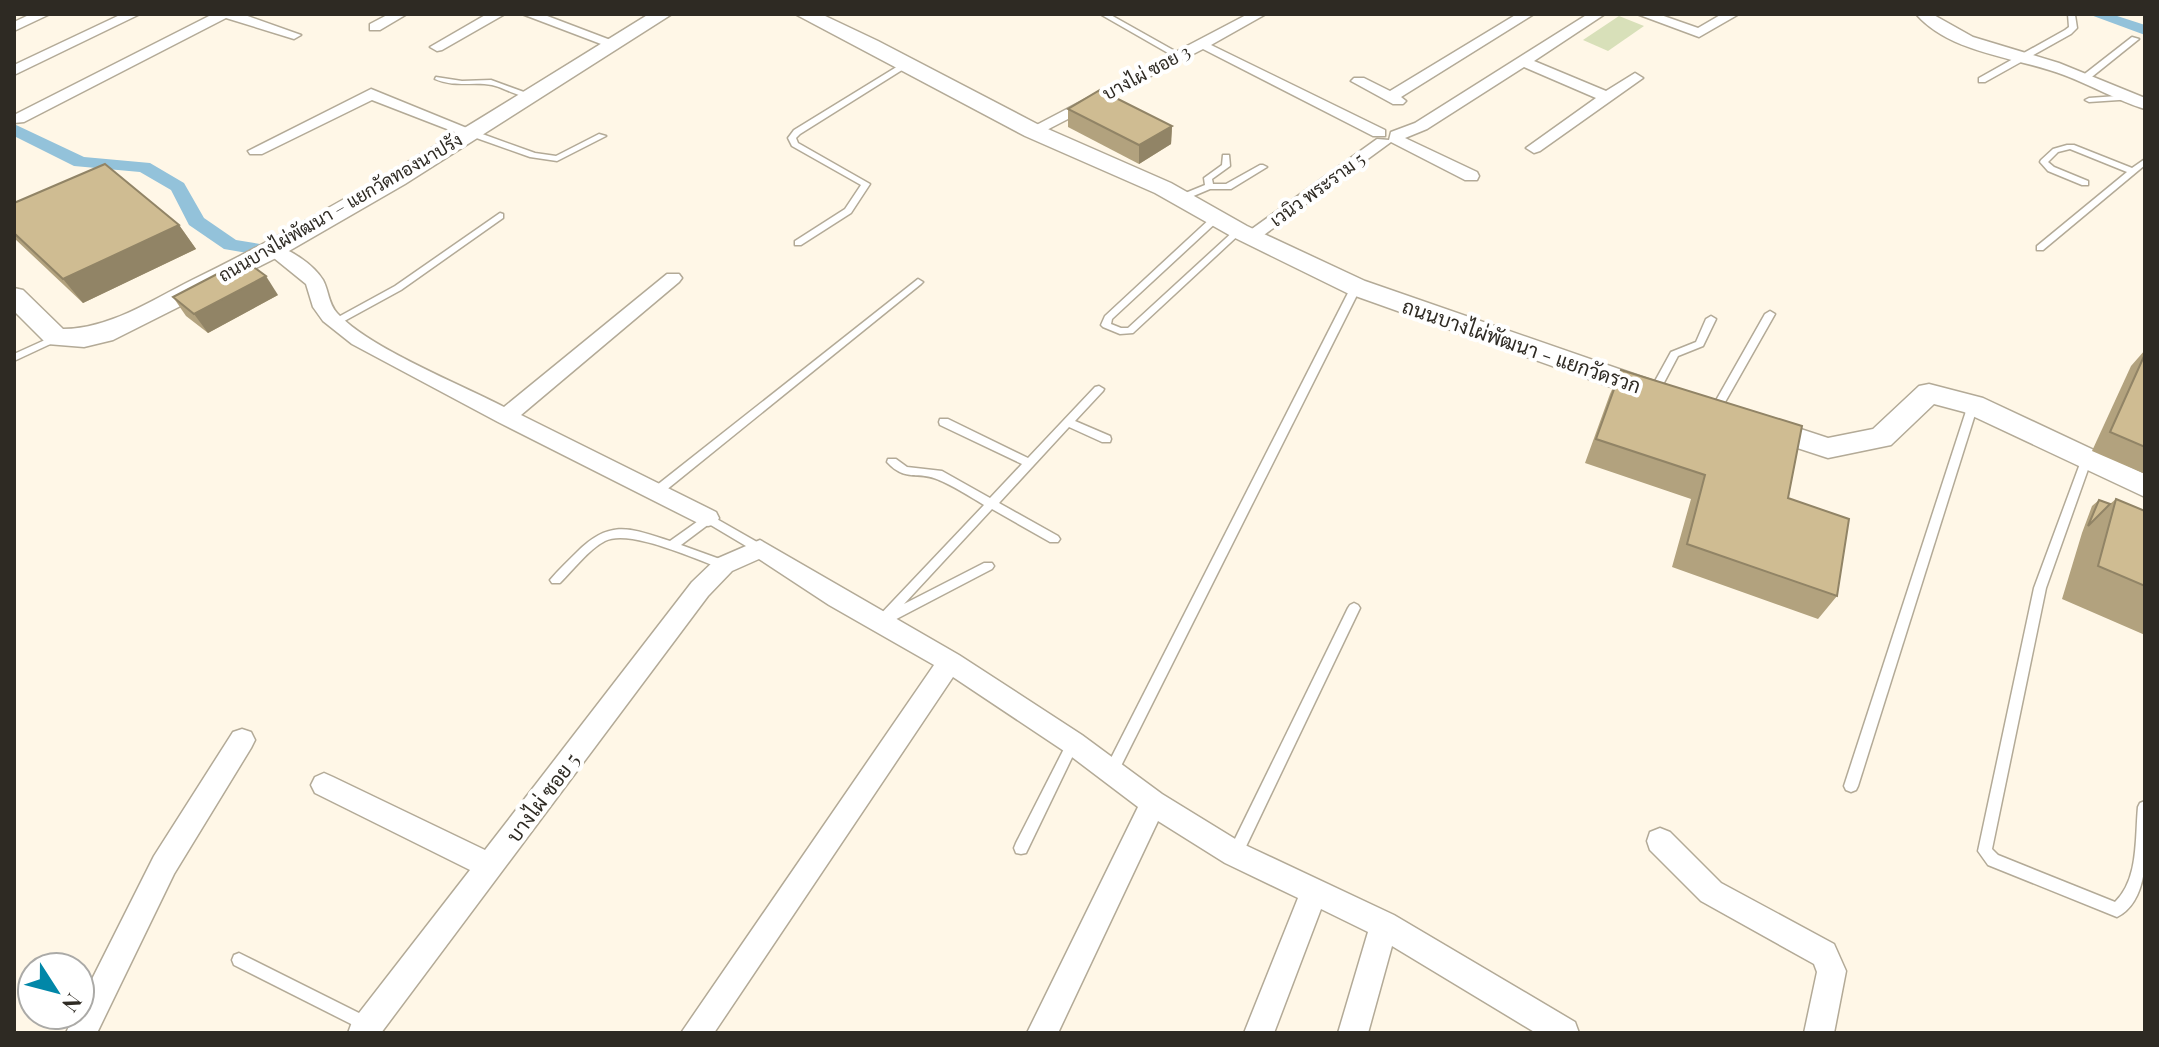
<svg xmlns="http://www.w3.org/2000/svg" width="2159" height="1047" viewBox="0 0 2159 1047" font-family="'Playfair Display',Sarabun,serif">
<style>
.green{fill:#d8e0b9}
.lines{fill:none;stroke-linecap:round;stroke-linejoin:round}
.canal{fill:#93c2da;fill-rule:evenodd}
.lane-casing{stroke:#b3aa97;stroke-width:3}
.street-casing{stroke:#b3aa97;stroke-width:3}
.secondary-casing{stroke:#b3aa97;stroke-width:3}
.lane{fill:#fff;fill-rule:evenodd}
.street{fill:#fff;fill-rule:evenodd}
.secondary{fill:#fff;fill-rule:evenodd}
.wall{fill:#b2a27e}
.shaded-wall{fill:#918466}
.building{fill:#cfbc92;stroke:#918466;stroke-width:2}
.labels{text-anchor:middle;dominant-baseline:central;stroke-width:8;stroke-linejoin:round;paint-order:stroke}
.far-street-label{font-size:18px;fill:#2e2a23;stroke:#fff}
.street-label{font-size:20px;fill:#2e2a23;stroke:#fff}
</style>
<rect width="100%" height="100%" fill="#fff7e7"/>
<!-- green -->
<path class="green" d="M1619 16 1644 26 1608 51 1583 40Z"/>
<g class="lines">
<!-- canal -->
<g class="canal">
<path d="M2088 14H2111L2145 25V35Z"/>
<path d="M14 124 84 157 150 163 184 183 204 218 236 240 266 245 269 249 259 255 224 249 189 225 171 190 140 172 74 166 14 136Z"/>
</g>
<defs>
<g id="lane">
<path d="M1100 14H1109L1182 55 1175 57Z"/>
<path d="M2068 14 2075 15 2077 28 2071 34 1985 82H1979V78L2065 30 2069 27Z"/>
<path d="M2132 37 2139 39 2088 80H2082V76Z"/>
<path d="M903 63 910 65 800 134 796 138 798 143 870 184 851 213 801 245H795V241L845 209 861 185 792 146 788 138 794 130Z"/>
<path d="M436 77 462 81 491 80 535 96C522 100 506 88 492 85 473 81 455 88 435 79Z"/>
<path d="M2131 95H2134V99L2089 102 2085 100 2089 98Z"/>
<path d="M468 131H474L535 153 556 156 599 134 606 136 557 161 530 157 468 135Z"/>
<path d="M2067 145H2074L2132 168 2145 159V165L2043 250H2037V246L2127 172 2070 149 2058 152 2048 162 2054 167 2088 181V185H2082L2048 171 2040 162 2041 160 2053 149Z"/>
<path d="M1223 155H1229L1230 166 1212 179 1213 184H1226L1260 165H1263L1267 167 1231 189H1210L1184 200H1178V196L1205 185 1204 178 1222 165Z"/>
<path d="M500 213 503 214V218L401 290 337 325H331L329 323 331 321 395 286Z"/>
<path d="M1216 215 1219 216V220L1112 319 1111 324 1121 328H1128L1236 229 1239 228 1243 231 1133 333 1120 334 1103 327 1101 325 1105 316 1213 216Z"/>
<path d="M918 279 923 282 921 284 660 495H652L651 492 652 489Z"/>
<path d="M1356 284 1361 287 1117 774 1112 776 1107 774 1106 770 1107 766 1351 287Z"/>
<path d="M1770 311 1775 314 1720 411 1719 414H1711L1710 411 1765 314Z"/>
<path d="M1711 316 1716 319 1703 346 1678 356 1658 394H1650L1649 392 1671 352 1696 342 1706 319Z"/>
<path d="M56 335 61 338 59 340 14 361V354Z"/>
<path d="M1099 386 1104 389 1103 391 1075 421 1110 436 1111 439 1110 442H1102L1069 427 999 503 1058 536 1060 539 1058 542H1050L992 509 904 604 984 563H992L994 566 992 569 883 626 879 628 875 626 873 623 875 620 984 505C969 496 954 486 939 480 919 470 906 483 887 462L888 459H896L907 467 942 471 990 498 1022 464 940 425 939 422 940 419H948L1028 458 1095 387Z"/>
<path d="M1973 401 1978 405 1858 786 1856 790 1851 792 1846 790 1844 786 1968 405Z"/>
<path d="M2086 457 2091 461 2046 588 1992 849 1998 855 2115 902C2139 879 2135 838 2138 807L2140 803 2145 801C2145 835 2154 898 2117 917L1988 865 1978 851 2034 588 2081 461Z"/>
<path d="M708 514 764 546 766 549 764 552H756L709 524 681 545 728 562 730 565 728 568 724 569C698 561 630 528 605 541 588 550 574 569 560 583H552L550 580C558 570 568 561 577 552 610 519 630 528 670 541Z"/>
<path d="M1354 603 1358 605 1360 608 1240 859 1235 860 1230 859 1228 854 1230 849 1348 608 1350 605Z"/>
<path d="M1073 737 1077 739 1079 743 1026 853 1021 854 1016 853 1014 848 1016 843 1069 739Z"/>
<path d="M239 953 373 1020 375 1025 373 1030 368 1032 363 1030 234 965 232 960 234 955Z"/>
</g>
<g id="street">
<path d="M31 14H50L14 31V22Z"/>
<path d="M122 14H140L14 75V65Z"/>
<path d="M213 14H242L301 35 294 39 226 18 24 122 14 123V115Z"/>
<path d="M389 14H407L380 30H370V24Z"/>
<path d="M487 14H505L442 50 437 51 430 47Z"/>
<path d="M522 14H542L621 44 614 48 609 47Z"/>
<path d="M1248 14H1266L1211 45 1385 130V136H1373L1203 49 1039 134 1033 136 1025 131Z"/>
<path d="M1517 14H1534L1401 97 1406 101 1403 104H1393L1351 81 1354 78H1364L1390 91Z"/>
<path d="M1588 14H1605L1534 61 1606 91 1635 73 1643 78 1540 151 1534 153 1526 148 1596 98 1524 67 1427 129 1405 138 1477 172 1479 176 1477 180H1465L1391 142 1257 240H1245L1242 236 1377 139 1389 140 1391 132 1415 123Z"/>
<path d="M1637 14H1658L1698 28 1722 14H1739L1699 37Z"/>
<path d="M1916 14H1932L1973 37 2059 63 2145 98V109C2118 101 2091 85 2064 75 2017 57 1951 54 1916 14Z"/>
<path d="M371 89 479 133 471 138 465 136 372 100 262 154H250L248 151Z"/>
<path d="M273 245C290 249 313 264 323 280 329 291 328 303 337 313 369 348 460 384 504 407L667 274H679L682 278 679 282 521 415 716 512 719 518 716 524 708 526 700 524 498 422 352 344 323 321 313 307 306 284 264 250Z"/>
<path d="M760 540 959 655 1082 735 1162 794 1245 845 1394 915 1575 1022 1579 1033H1536L1392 946 1368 1033H1338L1368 932 1321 909 1274 1033H1244L1298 898 1225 863 1158 821 1058 1033H1027L1138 807 1064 751 953 677 714 1033H681L934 665 829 605 759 559 732 571 708 596 381 1033H348L352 1022 470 870 315 793 311 785 315 777 324 773 333 777 485 850 692 582 716 559Z"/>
<path d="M242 729 251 732 255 740 251 748 174 874 97 1033H66L74 1015H80V1003L154 856 233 732Z"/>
<path d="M1660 828 1670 832 1721 883 1834 944 1846 971 1834 1033H1804L1817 972 1814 964 1701 901 1650 850 1647 841 1650 832Z"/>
</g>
<g id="secondary">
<path d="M649 14H672L405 184 282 255 113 340 84 347 47 344 14 311V288L23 290 63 329C109 329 150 301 192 280 350 203 498 107 649 14Z"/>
<path d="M795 14H821L878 41 1041 126 1171 183 1247 226 1365 281 1665 385 1669 392 1665 399 1655 401 1645 399 1347 293 1231 236 1155 193 1025 136Z"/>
<path d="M1929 384 1983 398 2145 474V497L1964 412 1934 404 1891 445 1828 458 1751 433 1747 426 1751 419 1761 416 1828 438 1873 429 1919 386Z"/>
</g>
</defs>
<!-- lane casing -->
<use href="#lane" class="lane-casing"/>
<!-- street casing -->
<use href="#street" class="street-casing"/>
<!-- secondary casing -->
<use href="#secondary" class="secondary-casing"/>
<!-- lane -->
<use href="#lane" class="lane"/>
<!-- street -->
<use href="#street" class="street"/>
<!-- secondary -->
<use href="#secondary" class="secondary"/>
</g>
<!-- wall -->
<g class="wall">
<path d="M1068 109 1172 126 1171 144 1139 164 1068 127Z"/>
<path d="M14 203 179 225 196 249 83 303 14 238Z"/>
<path d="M278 295 208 333 186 316 173 297Z"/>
<path d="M2145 350V474L2092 451 2131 366Z"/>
<path d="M1621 370 1788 498 1837 596 1818 619 1672 567 1691 499 1585 463 1610 394Z"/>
<path d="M2116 499 2145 511V635L2062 599 2082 533 2092 506 2099 500 2110 504Z"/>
</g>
<!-- shaded-wall -->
<g class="shaded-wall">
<path d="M1172 126 1171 144 1139 164V145Z"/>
<path d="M179 225 196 249 83 303 63 279Z"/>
<path d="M266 276 278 295 208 333 194 314Z"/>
</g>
<!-- building -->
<g class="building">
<path d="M1100 90 1172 126 1139 145 1068 109Z"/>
<path d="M105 164 179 225 63 279 14 233V203Z"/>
<path d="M244 260 266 276 194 314 173 297Z"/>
<path d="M2145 354V447L2110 432Z"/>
<path d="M1621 370 1802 426 1788 498 1849 519 1837 596 1687 544 1705 475 1596 439Z"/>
<path d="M2116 499 2145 511V586L2098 566Z"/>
<path d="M2099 500 2110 504 2088 526Z"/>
</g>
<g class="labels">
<!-- far-street labels -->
<g class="far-street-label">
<text transform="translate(1146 72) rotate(-28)">บางไผ่ ซอย 3</text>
<text transform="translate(1317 189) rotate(-36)">เวนิว พระราม 5</text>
<text transform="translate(340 207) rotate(-30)">ถนนบางไผ่พัฒนา – แยกวัดทองนาปรัง</text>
</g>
<!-- street labels -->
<g class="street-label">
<text transform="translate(1522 345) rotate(19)">ถนนบางไผ่พัฒนา - แยกวัดรวก</text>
<text transform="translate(542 797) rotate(-53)">บางไผ่ ซอย 5</text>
</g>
</g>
<!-- border -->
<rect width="2159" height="1047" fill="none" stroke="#2e2a23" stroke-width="32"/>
<!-- north arrow -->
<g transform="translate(56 991) rotate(126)"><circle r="38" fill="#ffffff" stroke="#abaaa7" stroke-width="2"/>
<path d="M0-6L14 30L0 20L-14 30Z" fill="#0187a8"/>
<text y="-12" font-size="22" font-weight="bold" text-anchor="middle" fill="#2e2a23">N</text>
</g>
</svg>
